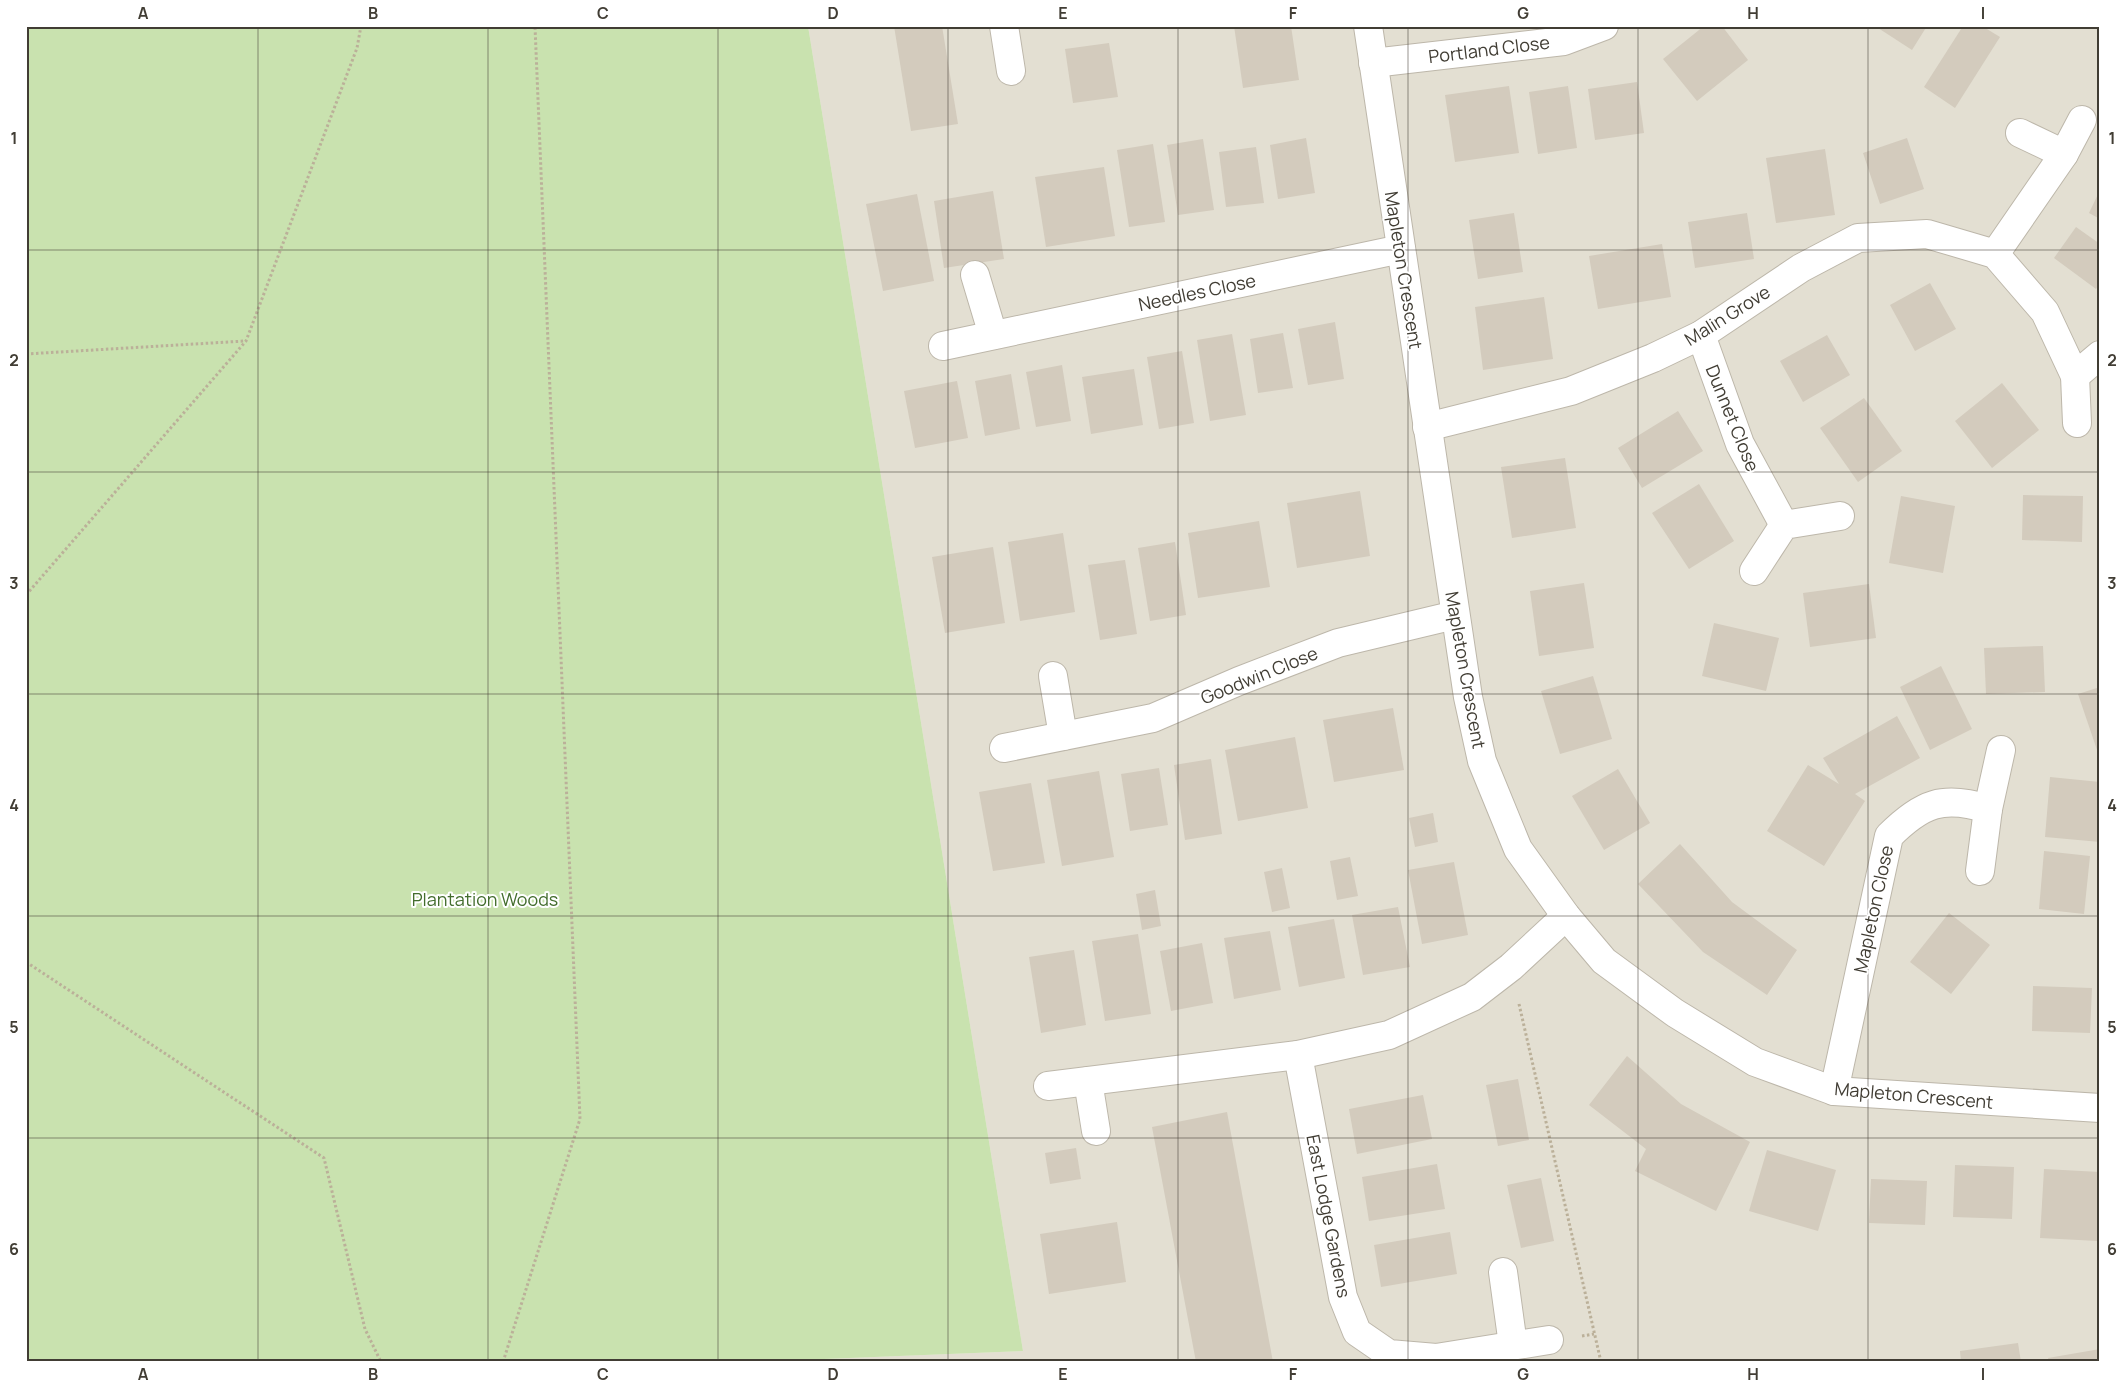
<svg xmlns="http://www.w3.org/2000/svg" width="2126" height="1388" viewBox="0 0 2126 1388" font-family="Manrope,sans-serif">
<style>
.residential{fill:#e3dfd2}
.green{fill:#c9e2af}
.building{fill:#d3cbbd}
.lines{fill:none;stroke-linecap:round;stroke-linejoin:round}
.street-casing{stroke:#bdb7aa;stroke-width:30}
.path{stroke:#bbb099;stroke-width:3;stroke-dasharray:2.5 2.5;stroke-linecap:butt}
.street{stroke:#fff;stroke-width:28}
.grid{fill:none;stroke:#413d34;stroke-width:1;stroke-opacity:0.55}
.labels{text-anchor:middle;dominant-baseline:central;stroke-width:4;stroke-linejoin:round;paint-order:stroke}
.street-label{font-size:18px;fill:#413d34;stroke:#fff}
.park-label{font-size:18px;fill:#436d2d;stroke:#fff}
.neatline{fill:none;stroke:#413d34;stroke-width:2}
.grid-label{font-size:16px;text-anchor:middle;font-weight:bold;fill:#413d34}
</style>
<rect width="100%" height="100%" fill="#f0ede3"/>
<!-- residential -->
<path class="residential" d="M808 26H2100V1362H748L1023 1351Z"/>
<!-- green -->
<path class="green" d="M26 26H808L1023 1351 748 1362H26Z"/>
<!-- building -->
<g class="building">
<path d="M894 26H942L958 124 911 131Z"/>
<path d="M1234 26H1291L1299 80 1243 88Z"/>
<path d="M1704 26H1722L1748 60 1697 101 1663 59Z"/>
<path d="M1875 26H1927L1912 50Z"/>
<path d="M1963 26H1982L2000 37 1955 108 1924 87Z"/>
<path d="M1109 43 1118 97 1073 103 1065 49Z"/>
<path d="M1637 82 1644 133 1595 140 1588 89Z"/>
<path d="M1509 86 1519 153 1455 162 1445 95Z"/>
<path d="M1568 86 1577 148 1538 154 1529 92Z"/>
<path d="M1306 138 1315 193 1278 199 1270 145Z"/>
<path d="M1907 138 1924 189 1880 204 1863 153Z"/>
<path d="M1203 139 1214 210 1178 215 1167 145Z"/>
<path d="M1153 144 1165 222 1129 227 1117 150Z"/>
<path d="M1256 147 1264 203 1226 207 1219 152Z"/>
<path d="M1825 149 1835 215 1776 223 1766 158Z"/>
<path d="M1104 167 1115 236 1046 247 1035 177Z"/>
<path d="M2100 190V219L2089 213Z"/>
<path d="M993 191 1004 259 944 268 934 201Z"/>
<path d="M917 194 934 281 883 291 866 204Z"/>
<path d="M1514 213 1523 272 1478 279 1469 220Z"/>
<path d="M1747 213 1754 259 1695 268 1688 222Z"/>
<path d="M2076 227 2100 244V283L2096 289 2054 258Z"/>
<path d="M1662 244 1671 297 1598 309 1589 256Z"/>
<path d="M1930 283 1956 329 1915 351 1890 305Z"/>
<path d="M1544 297 1553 359 1483 370 1475 307Z"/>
<path d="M1335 322 1344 379 1308 385 1298 329Z"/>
<path d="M1283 333 1293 388 1258 393 1250 339Z"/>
<path d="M1232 334 1246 415 1210 421 1197 340Z"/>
<path d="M1827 335 1850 375 1803 402 1780 361Z"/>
<path d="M1182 351 1194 423 1159 429 1147 357Z"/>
<path d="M1062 365 1071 421 1036 427 1026 372Z"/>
<path d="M1134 369 1143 425 1091 434 1082 377Z"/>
<path d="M1011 374 1020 429 985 436 975 381Z"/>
<path d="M957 381 968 438 915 448 904 391Z"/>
<path d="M2002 383 2039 430 1992 468 1955 421Z"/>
<path d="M1864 398 1902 451 1858 482 1820 428Z"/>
<path d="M1678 411 1703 451 1642 488 1618 448Z"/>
<path d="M1565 458 1576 528 1512 538 1501 467Z"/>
<path d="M1699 484 1734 541 1689 569 1652 513Z"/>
<path d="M1360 491 1370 556 1297 568 1287 503Z"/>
<path d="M2023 495 2083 496 2082 542 2022 540Z"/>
<path d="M1901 496 1955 506 1943 573 1889 563Z"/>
<path d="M1259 521 1270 587 1198 598 1188 533Z"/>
<path d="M1063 533 1075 612 1020 621 1008 542Z"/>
<path d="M1175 542 1186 615 1150 621 1138 548Z"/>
<path d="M993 547 1005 623 945 633 932 557Z"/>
<path d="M1125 560 1137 634 1100 640 1088 565Z"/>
<path d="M1584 583 1594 648 1539 656 1530 591Z"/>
<path d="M1869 584 1876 638 1810 647 1803 593Z"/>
<path d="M1714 623 1779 638 1766 691 1702 676Z"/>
<path d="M2043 646 2045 692 1986 694 1984 648Z"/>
<path d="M1941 666 1972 729 1930 750 1900 687Z"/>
<path d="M1593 676 1612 739 1560 754 1541 691Z"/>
<path d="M2100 687V749L2097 750 2078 694Z"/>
<path d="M1393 708 1404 770 1334 782 1323 720Z"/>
<path d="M1897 716 1920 758 1855 794 1865 801 1824 866 1767 831 1808 765 1839 784 1823 758Z"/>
<path d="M1295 737 1308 808 1238 821 1225 750Z"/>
<path d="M1211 759 1222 834 1185 840 1174 765Z"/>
<path d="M1159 768 1168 825 1130 831 1121 774Z"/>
<path d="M1618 769 1650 823 1604 850 1572 796Z"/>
<path d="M1099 771 1114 857 1062 866 1047 780Z"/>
<path d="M2050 777 2100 782V842L2045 837Z"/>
<path d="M1031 783 1045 863 993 871 979 792Z"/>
<path d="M1433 813 1438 842 1415 847 1409 818Z"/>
<path d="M1680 844 1732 902 1797 950 1767 995 1703 952 1638 884Z"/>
<path d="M2044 851 2090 856 2084 914 2039 909Z"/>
<path d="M1350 857 1358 896 1337 900 1330 861Z"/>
<path d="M1454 862 1468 935 1422 944 1408 870Z"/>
<path d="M1282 868 1290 908 1272 912 1264 872Z"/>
<path d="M1155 890 1161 926 1142 930 1136 894Z"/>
<path d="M1398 907 1410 967 1363 975 1352 915Z"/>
<path d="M1949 913 1990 945 1951 994 1910 962Z"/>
<path d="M1334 919 1345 978 1299 987 1288 927Z"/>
<path d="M1270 931 1281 990 1234 999 1224 938Z"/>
<path d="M1138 934 1151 1014 1105 1021 1092 941Z"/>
<path d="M1202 943 1213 1003 1171 1011 1160 951Z"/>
<path d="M1074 950 1086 1025 1041 1033 1029 957Z"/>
<path d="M2033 986 2092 988 2090 1033 2032 1031Z"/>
<path d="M1627 1056 1681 1104 1750 1142 1716 1211 1635 1171 1646 1149 1589 1105Z"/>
<path d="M1518 1079 1529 1140 1498 1146 1486 1085Z"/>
<path d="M1423 1095 1432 1139 1357 1154 1349 1109Z"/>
<path d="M1227 1112 1273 1362H1196L1152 1127Z"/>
<path d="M1076 1148 1081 1179 1050 1184 1045 1153Z"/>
<path d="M1767 1150 1836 1170 1818 1231 1749 1211Z"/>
<path d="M1437 1164 1445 1209 1369 1221 1362 1177Z"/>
<path d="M1955 1165 2014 1167 2012 1219 1953 1217Z"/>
<path d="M2044 1169 2100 1172 2098 1241 2040 1238Z"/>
<path d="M1541 1178 1554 1241 1521 1248 1507 1185Z"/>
<path d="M1871 1179 1927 1181 1925 1225 1869 1223Z"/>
<path d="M1117 1222 1126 1282 1049 1294 1040 1234Z"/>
<path d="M1450 1232 1457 1274 1381 1287 1374 1245Z"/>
<path d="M2018 1343 2021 1362H1961L1960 1351Z"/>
<path d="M2100 1349V1362H2049L2048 1358Z"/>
</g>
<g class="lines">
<defs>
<g id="street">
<path d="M1004 26 1011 71"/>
<path d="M1368 26 1468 697 1482 761 1518 849 1566 916 1604 961 1675 1013 1755 1062 1834 1091 2100 1108"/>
<path d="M1373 63 1564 41 1604 26"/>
<path d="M2020 133 2064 154"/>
<path d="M1995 254 2064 154 2082 120"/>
<path d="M975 275 993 335"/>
<path d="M1701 335 1740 444 1784 525"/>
<path d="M943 346 1401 249"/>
<path d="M2075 376 2100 355"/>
<path d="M1427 427 1571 391 1653 358 1701 335 1801 268 1858 238 1927 234 1995 254 2045 312 2075 376 2077 423"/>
<path d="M1754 571 1784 525 1840 516"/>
<path d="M1053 676 1063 736"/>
<path d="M1004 748 1153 718 1239 681 1338 643 1455 615"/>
<path d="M1980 871 1988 809 2001 750"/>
<path d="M1298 1055 1343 1297 1357 1332 1389 1354 1436 1358 1549 1340"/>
<path d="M1088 1081 1096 1131"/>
<path d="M1048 1086 1298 1055 1389 1035 1472 997 1511 967 1566 916"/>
<path d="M1834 1091 1889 836C1922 803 1943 795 1988 809"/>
<path d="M1503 1272 1513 1345"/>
</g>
</defs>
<!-- street casing -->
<use href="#street" class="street-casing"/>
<!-- path -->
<g class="path">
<path d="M26 354 245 341"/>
<path d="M26 595 246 341 357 48 361 26"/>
<path d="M26 962 324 1158 365 1329 381 1362"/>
<path d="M1519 1004 1601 1362"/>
<path d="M1582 1336 1594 1334"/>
<path d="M503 1362 580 1119 535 26"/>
</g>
<!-- street -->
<use href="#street" class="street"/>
</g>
<!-- grid -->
<path class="grid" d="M258 26V1362M488 26V1362M718 26V1362M948 26V1362M1178 26V1362M1408 26V1362M1638 26V1362M1868 26V1362M26 250H2100M26 472H2100M26 694H2100M26 916H2100M26 1138H2100"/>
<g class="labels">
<!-- street labels -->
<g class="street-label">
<text transform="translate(1489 49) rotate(-7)">Portland Close</text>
<text transform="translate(1404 270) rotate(81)">Mapleton Crescent</text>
<text transform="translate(1197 292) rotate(-12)">Needles Close</text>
<text transform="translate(1727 315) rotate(-32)">Malin Grove</text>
<text transform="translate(1733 418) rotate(68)">Dunnet Close</text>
<text transform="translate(1466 670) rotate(80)">Mapleton Crescent</text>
<text transform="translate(1259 675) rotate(-22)">Goodwin Close</text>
<text transform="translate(1873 909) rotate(-78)">Mapleton Close</text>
<text transform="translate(1914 1095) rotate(5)">Mapleton Crescent</text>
<text transform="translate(1329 1216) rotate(79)">East Lodge Gardens</text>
</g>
<!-- park labels -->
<g class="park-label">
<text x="485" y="899">Plantation Woods</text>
</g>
</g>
<!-- border -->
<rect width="2126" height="1388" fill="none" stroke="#ffffff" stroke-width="55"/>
<rect x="28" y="28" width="2070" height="1332" class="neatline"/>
<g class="grid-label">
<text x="143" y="19">A</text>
<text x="373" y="19">B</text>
<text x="603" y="19">C</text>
<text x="833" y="19">D</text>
<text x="1063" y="19">E</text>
<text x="1293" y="19">F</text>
<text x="1523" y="19">G</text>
<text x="1753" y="19">H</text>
<text x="1983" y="19">I</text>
<text x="14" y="144">1</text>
<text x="2112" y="144">1</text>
<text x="14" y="366">2</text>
<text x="2112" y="366">2</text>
<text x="14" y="589">3</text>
<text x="2112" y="589">3</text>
<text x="14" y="811">4</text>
<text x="2112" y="811">4</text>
<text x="14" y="1033">5</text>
<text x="2112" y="1033">5</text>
<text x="14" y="1255">6</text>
<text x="2112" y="1255">6</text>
<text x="143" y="1380">A</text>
<text x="373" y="1380">B</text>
<text x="603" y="1380">C</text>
<text x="833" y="1380">D</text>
<text x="1063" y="1380">E</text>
<text x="1293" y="1380">F</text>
<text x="1523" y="1380">G</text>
<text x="1753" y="1380">H</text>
<text x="1983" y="1380">I</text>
</g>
</svg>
